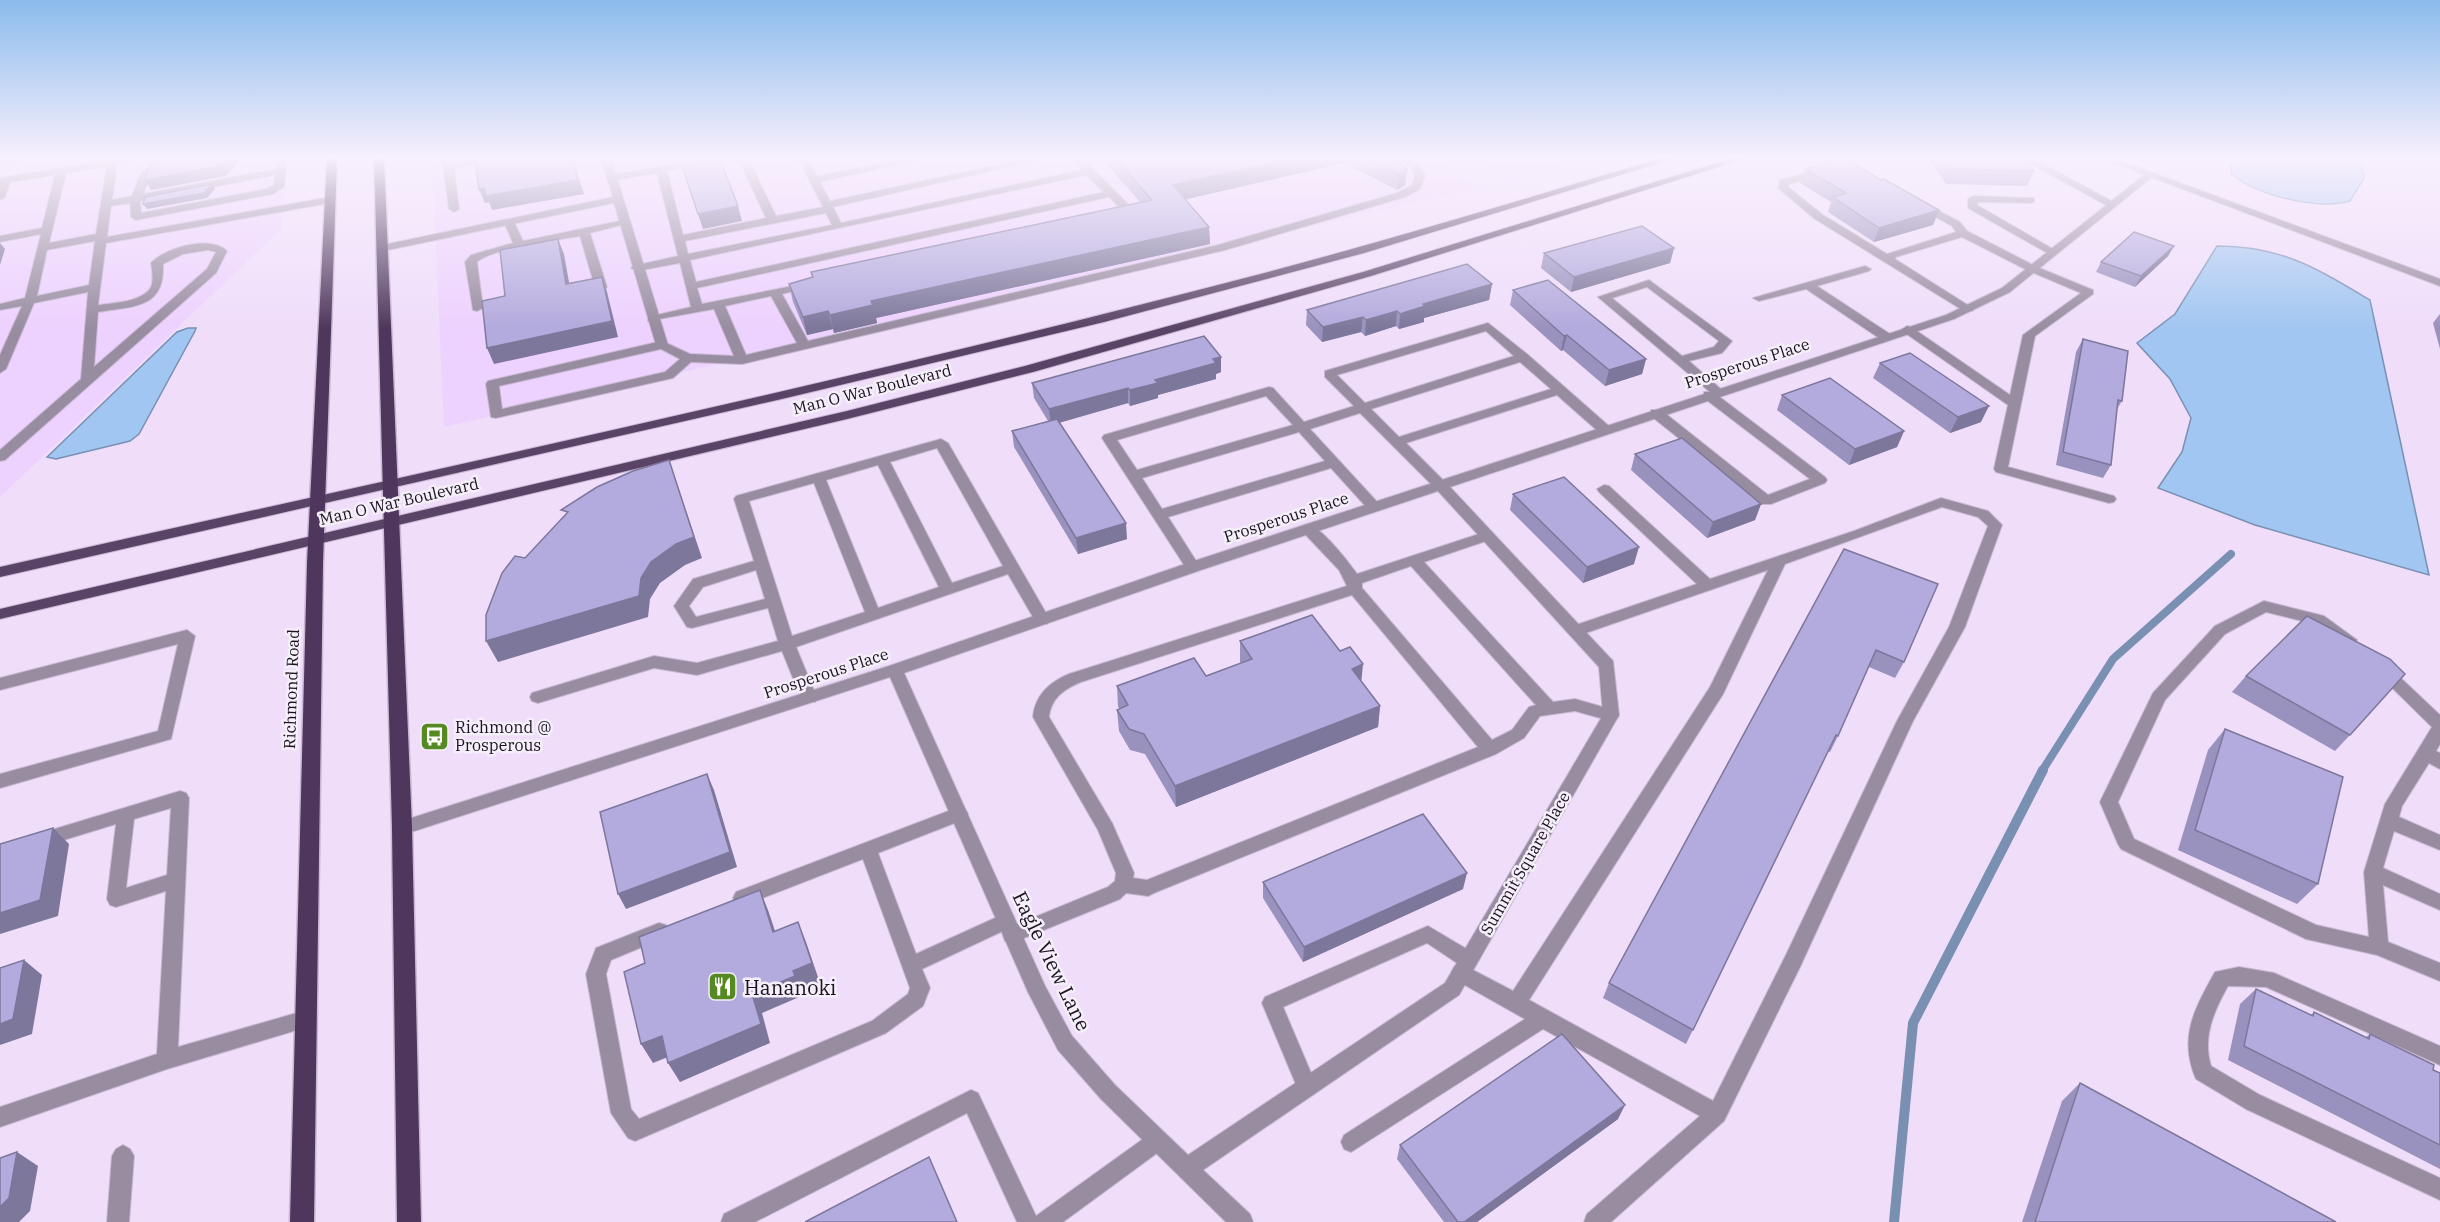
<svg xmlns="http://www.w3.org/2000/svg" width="2440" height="1222" viewBox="0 0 2440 1222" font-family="'IBM Plex Serif',serif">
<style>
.built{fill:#edd1fe}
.water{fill:#a1c6f1;stroke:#7990b3;stroke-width:1.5}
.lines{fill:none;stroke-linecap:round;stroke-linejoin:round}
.stream-far1{stroke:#7990b3;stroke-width:8}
.stream{stroke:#7990b3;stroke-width:10}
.service-casing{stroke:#c9b8d3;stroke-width:2}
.minor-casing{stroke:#c9b8d3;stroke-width:2}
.tertiary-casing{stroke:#c9b8d3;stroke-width:2}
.primary-casing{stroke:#c9b8d3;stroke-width:2}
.trunk-casing{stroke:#c9b8d3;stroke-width:3}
.service{fill:#988ca0;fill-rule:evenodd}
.minor{fill:#988ca0;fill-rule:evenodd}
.tertiary{fill:#988ca0;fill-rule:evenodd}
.primary{fill:#594366;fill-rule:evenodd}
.trunk{fill:#4e365c;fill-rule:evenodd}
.wall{fill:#9a92be}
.shaded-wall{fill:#7d779b}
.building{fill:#b3aadd;stroke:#7d779b;stroke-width:1.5}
.labels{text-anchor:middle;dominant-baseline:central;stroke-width:5;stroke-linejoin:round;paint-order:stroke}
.street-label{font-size:16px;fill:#1c1122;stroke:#f5eff9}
.poi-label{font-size:16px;fill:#1c1122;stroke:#f5eff9;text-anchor:start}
.near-street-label{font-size:20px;fill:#1c1122;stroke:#f5eff9}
.near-poi-label{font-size:20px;fill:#1c1122;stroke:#f5eff9;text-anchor:start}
</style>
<rect width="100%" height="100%" fill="#efddfa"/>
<!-- built -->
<g class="built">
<path d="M0 158H288L281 229 0 497Z"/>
<path d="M432 158H1433L1476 188 444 427Z"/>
<path d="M1459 158H1598L1516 181Z"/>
</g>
<!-- water -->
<g class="water">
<path d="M2240 158H2361L2364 178 2350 201C2316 210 2259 196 2231 174V165Z"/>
<path d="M2217 246C2282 246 2316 268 2370 300L2429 575 2255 525 2158 488 2182 452 2191 418 2170 379 2137 343 2175 314Z"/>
<path d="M188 328H196L195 331 139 434 130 441 56 459 47 457 177 332Z"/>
</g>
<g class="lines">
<!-- stream-far1 -->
<path class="stream-far1" d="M2042 771 2113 659 2231 554"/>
<!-- stream -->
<path class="stream" d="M1894 1222 1913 1023 2043 770"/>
<defs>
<g id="service">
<path d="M9 158H30L0 165V159Z"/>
<path d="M119 158H139L117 164 112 200 132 196C143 171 137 169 165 164L170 167 152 172 143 194 276 169 277 158H287L284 187 273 194 136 220 131 217 130 203 111 206 107 237 330 197 335 200 330 203 106 243 98 305C113 303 143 302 151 287 154 280 152 270 151 263 166 247 210 235 227 251L216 273 5 460 0 461V450L81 379 88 292 34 303 6 369 0 373V355L22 306 0 310V304L25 298 41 234 0 242V236L42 228 55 175 10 182 5 197 0 200V178ZM107 166 96 234 49 243 66 173ZM275 175 274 185 266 189 141 213 140 201ZM95 241 89 285 37 296 47 250ZM208 250 216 252 207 269 94 367 98 312C134 306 165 309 163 264L183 254Z"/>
<path d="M442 158H452L453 163 481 158H500L454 169 459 209 454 212 449 209Z"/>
<path d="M707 158H727L667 171 683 235 766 218 742 166 730 158H742L750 162 776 216 823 207 798 158H808L817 176 909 158H927L820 182 830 201 1030 158H1047L833 207 841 223 1082 170 1072 158H1082L1136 212 1118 216V212L1123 211 1109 197 697 288 702 304 813 282V286L782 294 808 341 1218 245 1397 193 1412 185 1415 176 1411 167 1398 158C1414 158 1419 162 1425 176L1420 189 1405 197 1225 250 742 364 691 362 673 378 496 418 491 417 486 384 488 381 662 341 690 354 734 356 714 309 648 321V317L691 307 680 263 637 271 631 268 633 266 678 256 657 173 611 181 606 178 611 175ZM1086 175 1104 192 696 282 690 260ZM826 213 832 225 688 254 685 241ZM771 296 797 343 746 355 725 306ZM661 349 680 359 665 372 502 409 499 386Z"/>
<path d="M2020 158H2032L2117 204 2108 206Z"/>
<path d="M1821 169 1825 170V174L1789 184 1788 187 1823 215 1887 254 1956 232 1952 226 1916 206 1915 204 1920 201 1960 222 1967 231 2037 267 2093 290V294L2035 336 2008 467 2114 496 2116 499 2114 502 2109 503 1996 472 1994 469 2008 405 1901 330 1907 326 1911 327 2010 395 2023 335 2081 293 2029 271 1962 237 1896 257 1895 259 1974 309 1972 311H1964L1815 219 1778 188 1780 180Z"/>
<path d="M1973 196 2034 198V202L2030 203 1978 202 1977 205 2058 252 2049 254 1968 208V199Z"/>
<path d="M505 220H513L523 241 624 220 629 223 590 233 607 287 605 289H597L595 287 580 236C558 240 490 249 477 262L483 308 477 311 473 310 465 262 471 255 513 243 504 222Z"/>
<path d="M1865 266 1871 269 1869 271 1817 286 1890 334V340H1882L1806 289 1759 301 1753 298Z"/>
<path d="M1649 280 1732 341 1722 353 1689 361 1724 392 1717 395 1825 477 1827 480 1825 483 1771 504H1761L1651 416V410H1661L1768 495 1810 479 1704 398V392H1710L1598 297ZM1647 287 1719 341 1714 347 1682 356 1612 298Z"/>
<path d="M1488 323 1527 354 1610 427 1611 430 1610 433H1600L1557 395 1406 443 1445 482 1447 485 1440 489 1435 488 1360 413 1310 429 1379 504 1381 507 1379 510H1369L1331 468 1168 517 1200 567 1193 572 1188 571 1102 438 1104 435 1269 387 1273 388 1304 422 1354 406 1325 377V371ZM1486 331 1514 356 1365 403 1337 375ZM1520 362 1551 389 1399 437 1371 409ZM1266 396 1293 425 1137 470 1117 440ZM1299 432 1325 461 1162 509 1142 478Z"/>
<path d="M941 439 948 443 1050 620 1047 624H1037L1008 574 796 647 817 698 815 702H803L801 698 782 651 697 675 654 668 538 703 532 701 530 697 532 693 654 656 697 663 778 641 768 608 692 628 687 627 674 606 693 579 754 561 734 499 736 496ZM937 448 1003 566 952 583 890 462ZM878 465 939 587 878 608 826 480ZM814 483 865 612 792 636 749 501ZM756 570 765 599 696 617 689 606 703 587Z"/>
<path d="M1604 485 1609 486 1710 579 1854 531 1941 498 1988 511 2002 525 1965 627 1913 721 1800 967 1724 1121 1611 1222H1584L1587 1214 1700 1116 1543 1029 1351 1152 1344 1149 1341 1142 1344 1135 1525 1019 1454 979 1451 973 1454 967 1460 965 1427 943 1283 1007 1317 1087 1314 1094 1307 1097 1300 1094 1262 1003 1265 997 1428 926 1475 954 1477 960 1475 966 1469 968 1513 991 1710 687 1768 570 1580 635H1570L1567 631 1570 627 1697 584 1599 492 1597 489ZM1942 507 1978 517 1988 526 1949 627 1897 721 1786 955 1713 1101 1529 1000 1723 694 1785 564Z"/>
<path d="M1308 524C1322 528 1348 561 1357 574L1482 533H1492L1494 536 1492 539 1424 562 1553 702 1575 699 1617 711 1619 715 1617 719 1611 721 1575 711 1540 716 1524 738 1496 754 1154 893 1148 896 1126 893 1120 899 1012 943 1005 941 1003 935 1005 930 922 969 930 988 923 1006 886 1033 635 1141 628 1138 611 1113 586 974 596 948 659 923 666 925 668 931 666 937 611 960 606 974 631 1109 639 1119 872 1021 908 994 910 988 863 859 742 906 736 904 733 898 736 892 959 807 965 809 968 814 965 819 878 853 916 954 1006 913 1013 915 1015 921 1013 926 1108 887 1115 881 1116 873 1098 830 1033 717C1035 695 1050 682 1069 674L1347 586 1339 570 1303 532 1301 529ZM1411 566 1536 705 1529 707 1512 730 1492 740 1362 588V583ZM1352 595 1478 747 1147 880 1133 878 1134 873 1112 823 1049 717C1051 698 1064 689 1081 682Z"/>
<path d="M2264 601 2324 616 2357 640 2354 644H2344L2314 624 2266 612 2225 634 2165 700 2118 802 2134 839 2316 925 2369 937 2364 872 2385 804 2432 727 2374 670 2376 666H2388L2440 715V744L2436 751 2440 753V769L2429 763 2402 806 2399 817 2440 835V850L2394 831 2383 868 2440 894V910L2383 885 2388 942 2440 963V981L2377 955 2306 939 2121 849 2118 844 2100 802 2153 693 2215 626Z"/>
<path d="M187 630 195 636 171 739 0 788V774L158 731 178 644 0 690V678Z"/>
<path d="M180 791 186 793 189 798 178 1047 307 1010 314 1013 317 1019 314 1025 167 1069 0 1127V1107L157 1054 166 891 116 907 110 905 107 899 116 824 41 847 35 845 32 840 35 835ZM171 808 167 875 126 888 134 819Z"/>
<path d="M2239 967 2274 973 2440 1046V1065L2266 987 2228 986C2214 1011 2202 1037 2211 1066L2260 1095 2440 1178V1200L2246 1109 2196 1079C2178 1037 2195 1008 2215 972Z"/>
<path d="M971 1090 978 1093 1036 1216 1150 1134 1157 1131 1164 1134 1167 1141 1164 1148 1063 1222H1017L967 1113 755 1222H721L724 1214Z"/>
<path d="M123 1145 130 1149 134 1156 129 1222H107L112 1156 116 1149Z"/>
</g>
<g id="minor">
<path d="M601 158H611L668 345 666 348H658L656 345 614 203 383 251 378 248 383 245 613 197Z"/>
<path d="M2148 172 2153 175 2152 177 2010 292 1954 319 1450 487 1613 661 1619 715 1459 995 1203 1170 1250 1214 1253 1222H1226L1101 1099 1058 1050 1028 992 890 677 402 835 396 833 393 828 396 823 402 821 889 666 1188 563 1946 315 2002 288ZM1438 491 1599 667 1603 715 1445 983 1188 1155 1115 1085 1072 1036 1045 986 904 673 1198 571Z"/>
</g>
<path id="tertiary" d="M2100 158H2113L2440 279V286Z"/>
<g id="primary">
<path d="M1662 158H1676L1364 253 1104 322 786 398 0 577V567C417 473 835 385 1249 277 1387 241 1524 199 1662 158Z"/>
<path d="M1733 158H1747L1371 276 1033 372 847 419 0 619V609L847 411 1025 366 1363 272Z"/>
</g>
<g id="trunk">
<path d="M327 158H337L323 563 314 1222H290L307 563Z"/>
<path d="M374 158H384L412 828 421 1222H397L392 828Z"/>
</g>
</defs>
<!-- service casing -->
<use href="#service" class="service-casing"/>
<!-- minor casing -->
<use href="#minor" class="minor-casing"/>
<!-- tertiary casing -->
<use href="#tertiary" class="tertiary-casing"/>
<!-- primary casing -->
<use href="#primary" class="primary-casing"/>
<!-- trunk casing -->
<use href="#trunk" class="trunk-casing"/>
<!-- service -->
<use href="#service" class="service"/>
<!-- minor -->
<use href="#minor" class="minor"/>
<!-- tertiary -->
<use href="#tertiary" class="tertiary"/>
<!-- primary -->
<use href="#primary" class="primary"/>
<!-- trunk -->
<use href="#trunk" class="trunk"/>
</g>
<!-- wall -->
<g class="wall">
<path d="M1094 158H1394L1407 169 1405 185 1397 190 1344 163 1185 199 1209 227 1210 244 876 318 877 323 834 333 833 329 807 335 793 302 789 284 812 277 811 272 1140 202 1104 161 1098 162Z"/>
<path d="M1928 158H2023L2034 171 2027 186 1946 184Z"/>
<path d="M1805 169 1881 180 1939 210 1933 225 1874 242 1828 212 1831 202 1800 183Z"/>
<path d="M2174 246 2168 256 2135 287 2096 272 2101 262Z"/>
<path d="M1674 248 1670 263 1571 292 1541 268 1544 253Z"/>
<path d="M1492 284 1489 300 1424 318V322L1399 329 1396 326 1365 336 1361 332 1322 342 1306 325 1307 310Z"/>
<path d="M1513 290 1646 359 1642 374 1605 386 1563 350 1561 351 1510 305Z"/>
<path d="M2440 314V349L2433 323Z"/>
<path d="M2083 339 2122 401 2117 409 2111 465 2103 478 2056 465 2076 352Z"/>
<path d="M1221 357V372L1216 374V379L1158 395V398L1130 406 1128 403 1059 423 1127 539 1078 554 1014 447 1012 431 1048 421 1034 398 1032 383Z"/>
<path d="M1880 363 1981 422 1950 433 1873 378Z"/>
<path d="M1782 395 1904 431 1897 447 1849 465 1777 410Z"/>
<path d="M1635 454 1761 504 1755 520 1707 538 1631 470Z"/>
<path d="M1513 494 1634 564 1583 583 1510 510Z"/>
<path d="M1844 549 1904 662 1895 678 1869 667 1838 736 1830 752 1828 751 1686 1044 1603 998 1609 983Z"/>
<path d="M1240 641 1361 681 1380 706 1378 727 1176 807 1145 754 1130 750 1119 731 1117 710 1120 709 1118 707 1117 686 1206 676 1241 663 1240 662Z"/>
<path d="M2246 676 2350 735 2335 751 2232 692Z"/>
<path d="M2225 729 2318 884 2297 904 2178 850 2208 750Z"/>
<path d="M1263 882 1463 889 1303 962 1263 898Z"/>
<path d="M2256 989 2311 1015 2314 1012 2366 1037 2370 1034 2440 1073V1169L2228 1060 2240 1004Z"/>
<path d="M2080 1083 2336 1222H2022L2062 1101Z"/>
<path d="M1618 1119 1477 1222H1444L1397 1159 1400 1145Z"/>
</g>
<!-- shaded-wall -->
<g class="shaded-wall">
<path d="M228 158H242L226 176 151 190 145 180Z"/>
<path d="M572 158 584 194 492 210 489 202 485 203 479 189Z"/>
<path d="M1098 158H1104V161L1098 162Z"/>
<path d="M1296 158H1344V163L1174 202 1173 185Z"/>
<path d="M1407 169 1405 185 1397 190 1399 174Z"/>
<path d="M212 184 215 189 207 198 147 209 143 204Z"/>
<path d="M738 206 742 221 703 229 698 214Z"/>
<path d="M1939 210 1933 225 1874 242 1879 228Z"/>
<path d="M1209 227 1210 244 876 318 877 323 834 333 830 315 871 301Z"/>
<path d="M558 239 564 254 572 299 566 284Z"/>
<path d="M0 243 5 249 0 265Z"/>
<path d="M2174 246 2168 256 2135 287 2141 276Z"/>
<path d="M1674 248 1670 263 1571 292 1574 277Z"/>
<path d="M602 277 607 292 618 337 494 364 487 348Z"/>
<path d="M1492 284 1489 300 1424 318V322L1399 329 1400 314 1423 304Z"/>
<path d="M828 311 833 329 807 335 803 317Z"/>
<path d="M1397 311 1396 326 1365 336 1366 320Z"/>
<path d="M1363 317 1361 332 1322 342 1323 327Z"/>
<path d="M1567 335 1563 350 1561 351 1564 336Z"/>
<path d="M1221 357V372L1216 374V379L1158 395V398L1130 406V390L1155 380Z"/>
<path d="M1646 359 1642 374 1605 386 1609 370Z"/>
<path d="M1128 388V403L1051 425 1049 409Z"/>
<path d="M1989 406 1981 422 1950 433 1958 417Z"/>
<path d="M1904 431 1897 447 1849 465 1855 449Z"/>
<path d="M669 460 702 558 685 565 660 583 650 599 648 617 498 662 486 641 641 578 651 562 676 544Z"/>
<path d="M1761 504 1755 520 1707 538 1713 522Z"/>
<path d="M1126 523 1127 539 1078 554 1076 538Z"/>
<path d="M1639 547 1634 564 1583 583 1587 567Z"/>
<path d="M1363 664 1361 685 1352 669Z"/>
<path d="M1380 706 1378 727 1176 807 1175 786Z"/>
<path d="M707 774 714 790 737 867 626 909 618 894Z"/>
<path d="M53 828 69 844 58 916 0 934V913Z"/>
<path d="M1467 873 1463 889 1303 962 1304 947Z"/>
<path d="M760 890 768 910 782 952 773 932Z"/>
<path d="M798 922 806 942 820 983 802 990 804 995 762 1013 770 1043 680 1082 668 1063 752 994 793 971Z"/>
<path d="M24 960 42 975 32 1034 0 1045V1024Z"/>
<path d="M662 1036 673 1055 653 1063 641 1044Z"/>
<path d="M1625 1105 1618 1119 1477 1222H1464Z"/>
<path d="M17 1152 38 1166 30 1211 19 1222H0V1207Z"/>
</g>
<!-- building -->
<g class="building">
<path d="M172 158H228L220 166 145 180 149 164Z"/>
<path d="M477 158H562L563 159 572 158 578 180 486 196 484 188 479 189 475 161Z"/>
<path d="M1115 158H1296L1173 185 1209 227 871 301 873 305 830 315 828 311 803 317 789 284 813 277 811 272 1152 200Z"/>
<path d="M1367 158H1394L1407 169 1399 174Z"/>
<path d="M1844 158 1881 180 1884 179 1939 210 1879 228 1833 197 1846 193 1805 169Z"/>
<path d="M1944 158H2023L2034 171 1952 169Z"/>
<path d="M721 162 738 206 698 214 683 169Z"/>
<path d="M212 184 204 193 143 204 145 197Z"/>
<path d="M1642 226 1674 248 1574 277 1544 253Z"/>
<path d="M2134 232 2174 246 2141 276 2101 262Z"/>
<path d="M558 239 566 284 602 277 612 321 487 348 482 301 505 296 500 250Z"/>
<path d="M1467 264 1492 284 1423 304 1425 306 1400 314 1397 311 1366 320 1363 317 1323 327 1307 310Z"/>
<path d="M1548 280 1646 359 1609 370 1567 335 1564 336 1513 290Z"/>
<path d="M1204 336 1221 357 1213 359 1216 363 1155 380 1158 383 1130 390 1128 388 1049 409 1032 383Z"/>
<path d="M2083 339 2128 351 2122 401 2118 400 2111 465 2063 452Z"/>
<path d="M1910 353 1989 406 1958 417 1880 363Z"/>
<path d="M1830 378 1904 431 1855 449 1782 395Z"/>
<path d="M1057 419 1126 523 1076 538 1012 431Z"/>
<path d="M1682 438 1761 504 1713 522 1635 454Z"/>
<path d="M669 460 694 537 676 544 651 562 641 578 639 596 486 641V615L502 573 515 556 525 558 568 512 561 510 597 487 633 471Z"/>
<path d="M1564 477 1639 547 1587 567 1513 494Z"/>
<path d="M1844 549 1938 584 1904 662 1876 650 1838 736 1836 735 1693 1030 1609 983Z"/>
<path d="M1312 615 1340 651 1350 647 1363 664 1352 669 1380 706 1175 786 1144 734 1129 729 1117 710 1128 705 1117 686 1194 658 1206 676 1252 659 1240 641Z"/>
<path d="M2307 616 2390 659 2405 674 2350 735 2246 676Z"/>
<path d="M2225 729 2343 777 2318 884 2195 830Z"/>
<path d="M707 774 730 852 618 894 600 812Z"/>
<path d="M1423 814 1467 873 1304 947 1263 882Z"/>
<path d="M53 828 40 900 0 913V844Z"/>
<path d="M760 890 773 932 798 922 812 963 793 971 795 976 752 994 761 1024 668 1063 662 1036 641 1044 624 972 645 963 639 937Z"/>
<path d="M24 960 13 1019 0 1024V968Z"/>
<path d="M2256 989 2313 1016 2314 1012 2369 1039 2370 1034 2434 1065 2433 1070 2440 1073V1145L2244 1046Z"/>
<path d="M1562 1034 1625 1105 1464 1222H1458L1400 1145Z"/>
<path d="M2080 1083 2336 1222H2035Z"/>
<path d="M17 1152 9 1198 0 1207V1158Z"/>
<path d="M929 1157 957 1222H805Z"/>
</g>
<!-- sky -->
<linearGradient id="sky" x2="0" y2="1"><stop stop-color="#8bbbec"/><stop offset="0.48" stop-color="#f8f0fd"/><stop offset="1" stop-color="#f8f0fd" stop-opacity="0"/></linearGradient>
<rect width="2440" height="329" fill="url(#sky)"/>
<!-- icons -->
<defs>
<symbol id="bus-square" viewBox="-11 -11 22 22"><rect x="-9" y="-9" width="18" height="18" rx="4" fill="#558921" stroke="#f5eff9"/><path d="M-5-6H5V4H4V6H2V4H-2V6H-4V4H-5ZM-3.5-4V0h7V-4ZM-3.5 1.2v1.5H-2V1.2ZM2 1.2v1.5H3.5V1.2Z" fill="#fff"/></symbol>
<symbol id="restaurant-square" viewBox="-11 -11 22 22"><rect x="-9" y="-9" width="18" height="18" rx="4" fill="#558921" stroke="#f5eff9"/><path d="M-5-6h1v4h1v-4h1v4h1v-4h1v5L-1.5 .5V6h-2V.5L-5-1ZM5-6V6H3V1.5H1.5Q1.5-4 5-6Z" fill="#fff"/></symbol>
</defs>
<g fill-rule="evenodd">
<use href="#bus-square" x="418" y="720" width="33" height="33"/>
<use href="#restaurant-square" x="706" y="970" width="33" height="33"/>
</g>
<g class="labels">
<!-- street labels -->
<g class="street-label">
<text transform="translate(1747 363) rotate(-18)">Prosperous Place</text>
<text transform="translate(872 389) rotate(-14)">Man O War Boulevard</text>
<text transform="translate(399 501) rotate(-13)">Man O War Boulevard</text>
<text transform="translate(1286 517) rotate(-18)">Prosperous Place</text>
<text transform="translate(826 673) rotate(-18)">Prosperous Place</text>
<text transform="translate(291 689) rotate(-88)">Richmond Road</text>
<text transform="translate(1525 863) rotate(-60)">Summit Square Place</text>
</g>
<!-- poi labels -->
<g class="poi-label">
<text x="455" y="727">Richmond @<tspan x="455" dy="18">Prosperous</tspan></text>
</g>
<!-- near-street labels -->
<g class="near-street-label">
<text transform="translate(1052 961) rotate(64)">Eagle View Lane</text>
</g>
<!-- near-poi labels -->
<g class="near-poi-label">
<text x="744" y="987">Hananoki</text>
</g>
</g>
</svg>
